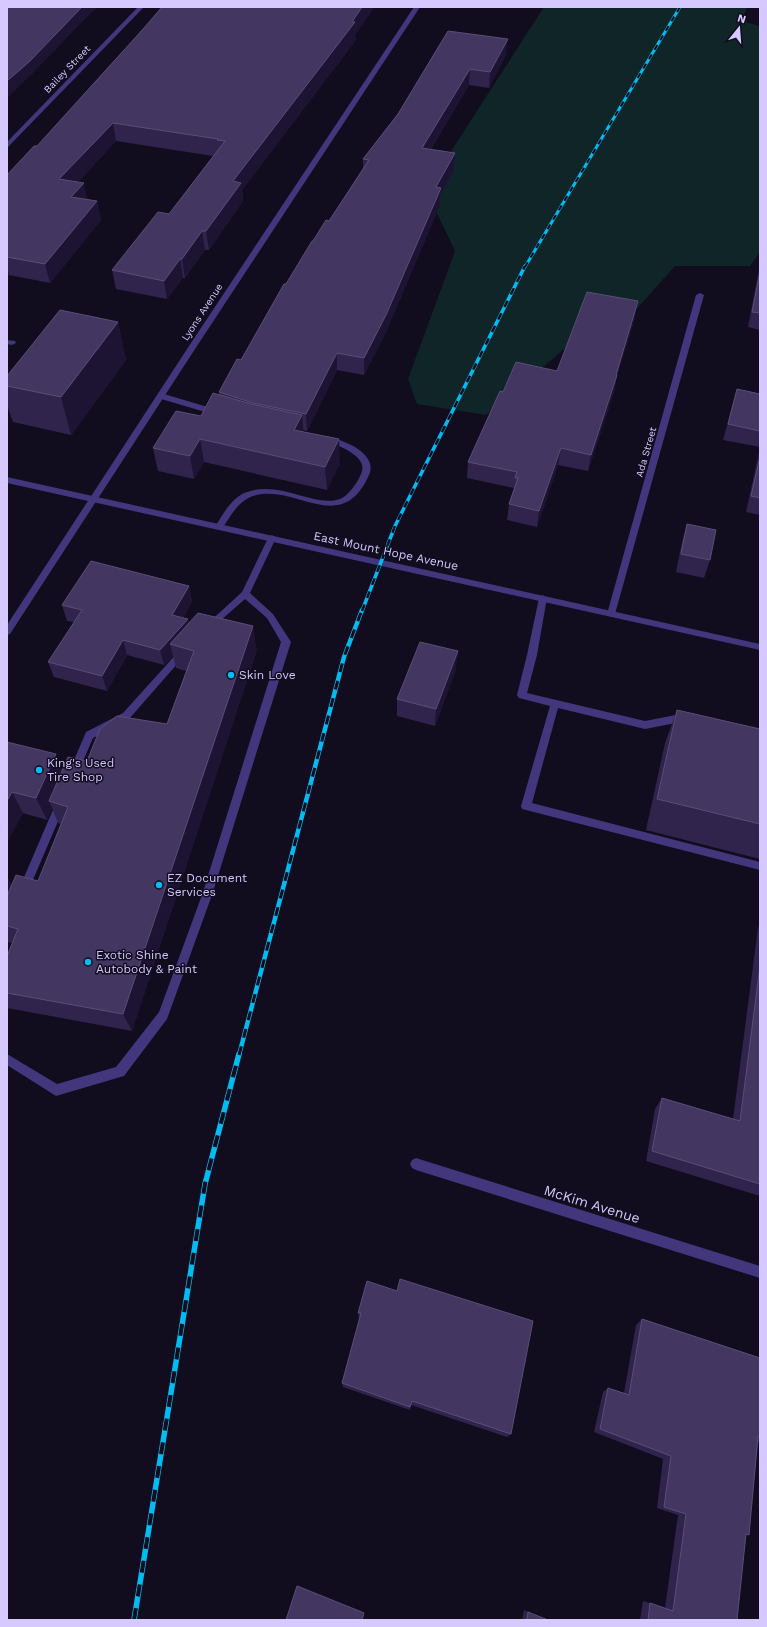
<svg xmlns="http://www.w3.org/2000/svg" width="767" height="1627" viewBox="0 0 767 1627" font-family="'Work Sans',sans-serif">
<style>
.green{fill:#0f2528}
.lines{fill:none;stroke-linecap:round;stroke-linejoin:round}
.service{fill:#42377d;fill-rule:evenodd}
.minor{fill:#42377d;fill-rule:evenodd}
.tertiary{fill:#42377d;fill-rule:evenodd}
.rail-far3-casing{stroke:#01bcf3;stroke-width:3}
.rail-far2-casing{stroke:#01bcf3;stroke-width:3.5}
.rail-far1-casing{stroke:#01bcf3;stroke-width:4.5}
.rail-casing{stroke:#01bcf3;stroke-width:5.5}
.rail-far3{stroke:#110c1e;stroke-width:2;stroke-dasharray:5.5;stroke-linecap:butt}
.rail-far2{stroke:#110c1e;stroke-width:2.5;stroke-dasharray:7;stroke-linecap:butt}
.rail-far1{stroke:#110c1e;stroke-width:3;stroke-dasharray:9;stroke-linecap:butt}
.rail{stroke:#110c1e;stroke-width:4;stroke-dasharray:12;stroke-linecap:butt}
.wall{fill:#31244c}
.shaded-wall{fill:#1d1332}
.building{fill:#433660;stroke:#5a4d79}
.poi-dot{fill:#01bcf3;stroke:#110c1e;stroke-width:1.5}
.labels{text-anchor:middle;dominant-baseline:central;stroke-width:3;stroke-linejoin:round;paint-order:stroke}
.far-street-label{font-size:10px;fill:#d6c9ff;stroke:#110c1e}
.street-label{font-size:12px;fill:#d6c9ff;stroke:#110c1e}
.poi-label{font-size:12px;fill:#d6c9ff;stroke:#110c1e;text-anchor:start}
.near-street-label{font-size:14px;fill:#d6c9ff;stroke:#110c1e}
</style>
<rect width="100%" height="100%" fill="#110c1e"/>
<!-- green -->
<path class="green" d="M544 7H747L742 21 760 26V252L750 266H675L627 320 588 329 486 415 417 404 408 379 455 251 426 190Z"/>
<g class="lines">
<!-- service -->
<g class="service">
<path d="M7 340 15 341 16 343 12 345 7 344Z"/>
<path d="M158 394H164L221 411 222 413 218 415H215L158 398Z"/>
<path d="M327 436C340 440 353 444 363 453 369 459 373 466 369 475 341 538 295 482 253 496 238 501 230 517 222 529H216L215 527 216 525C224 513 232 497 247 492 281 480 314 508 340 499 348 496 357 483 360 476 364 469 363 463 357 457 348 449 336 444 324 441V437Z"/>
<path d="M272 535 276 538 250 593 273 614 291 642 212 895 167 1019 124 1076 56 1096 7 1065V1054L57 1084 116 1067 159 1012 202 895 281 642 267 618 245 599 212 628 209 629 205 626 242 592 268 538Z"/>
<path d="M543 595 547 598 537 655 527 693 645 721 686 713 689 714 691 717 689 720 686 721 645 729 558 708 532 803 760 862V870L522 809 521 806 550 706 519 698 517 695 527 655 539 598Z"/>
<path d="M182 650 187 653 185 655 129 719 93 738 77 775H71L69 772 86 732 123 713 179 651Z"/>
<path d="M60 801 64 802 65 805 29 889 28 892 24 894 20 892 19 889 55 805 56 802Z"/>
</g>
<!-- minor -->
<g class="minor">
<path d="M138 7H144L7 148V142Z"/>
<path d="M414 7H420L197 346 10 634 7 635V625L189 346Z"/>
<path d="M700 293 704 295 615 614 611 617 607 614 696 295Z"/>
<path d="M416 1158 760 1266V1278L416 1170 412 1168 410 1164 412 1160Z"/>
</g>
<!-- tertiary -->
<path class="tertiary" d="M7 477 760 644V650L7 483Z"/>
<defs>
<path id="rail-far3" d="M525 267 680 7"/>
<path id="rail-far2" d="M362 611 395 526 525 266"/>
<path id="rail-far1" d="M239 1055 344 657 362 610"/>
<path id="rail" d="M134 1620 205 1184 239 1054"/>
</defs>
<!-- rail-far3 casing -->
<use href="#rail-far3" class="rail-far3-casing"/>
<!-- rail-far2 casing -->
<use href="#rail-far2" class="rail-far2-casing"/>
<!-- rail-far1 casing -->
<use href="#rail-far1" class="rail-far1-casing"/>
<!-- rail casing -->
<use href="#rail" class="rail-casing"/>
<!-- rail-far3 -->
<use href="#rail-far3" class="rail-far3"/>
<!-- rail-far2 -->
<use href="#rail-far2" class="rail-far2"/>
<!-- rail-far1 -->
<use href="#rail-far1" class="rail-far1"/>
<!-- rail -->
<use href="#rail" class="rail"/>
</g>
<!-- wall -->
<g class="wall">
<path d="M448 31 506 55 489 88 469 85 431 149 455 153 454 170 440 196V205L386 332 364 375 337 370 307 431 303 430V432L340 463 327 490 204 462 194 479 158 471 153 448 201 416 219 395V392L241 360 286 284 313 241 329 221 363 168V159L398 114Z"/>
<path d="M355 35 356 40 242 190 243 201 209 250H205L185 278H183L167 299 116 289 112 270 169 214 213 156 116 141 78 182 88 200 97 201 101 220 50 283 9 275 7 277V175L37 146Z"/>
<path d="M760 264V330L748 327Z"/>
<path d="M635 318 617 375 614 392 588 471 558 465 537 527 507 520 509 504 513 491 514 488 467 478 468 462 503 392 557 371Z"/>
<path d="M118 322 126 360 71 435 13 422 7 405V376Z"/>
<path d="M737 389 760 394V447L723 440Z"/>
<path d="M760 448V515L746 512Z"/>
<path d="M687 524 710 560 704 578 676 572 682 542Z"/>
<path d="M189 586 192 601 183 618 188 619 189 623 257 650 132 1031 7 1008V956L12 943 7 942V877L12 885 38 881 61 824 58 823 52 808 47 820 23 813 7 842V742L63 769 87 761 167 724 186 671 176 668 173 656 164 665 127 655 107 691 54 677 48 662 74 622 67 621 62 605Z"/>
<path d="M456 669 435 726 397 716V699Z"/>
<path d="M677 710 760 729V859L646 830 665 743Z"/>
<path d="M760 925V1196L646 1161 655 1109 662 1098 733 1119 758 928Z"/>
<path d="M367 1281 511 1434 507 1437 411 1405 410 1410 343 1387 342 1383 360 1319 359 1318 358 1313Z"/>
<path d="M642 1319 760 1358V1443L758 1442 749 1535H746L737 1620H640L643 1601 650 1603 665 1608 678 1515 657 1508 663 1459 594 1432 603 1392 608 1388 624 1393 636 1325Z"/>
<path d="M524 1610 549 1620H522Z"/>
</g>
<!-- shaded-wall -->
<g class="shaded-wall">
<path d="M82 7H98L85 19 32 74 8 97 7 94V81Z"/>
<path d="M362 7H375L355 35 356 40 242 190 243 201 209 250 206 231 233 181Z"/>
<path d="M508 39 506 55 489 88 490 72Z"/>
<path d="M470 69 469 85 422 164V148Z"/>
<path d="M113 123 116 141 64 197 59 179Z"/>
<path d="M455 153 454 170 440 196V205L386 332 364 375V358L436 187Z"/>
<path d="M84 183 88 202 71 197Z"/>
<path d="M97 201 101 220 50 283 45 264Z"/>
<path d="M202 231 205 250 185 278 182 259Z"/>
<path d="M180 259 183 278 167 299 164 281Z"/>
<path d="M7 267 9 275 7 277Z"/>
<path d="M638 301 635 318 616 380 617 375 614 392 588 471 591 455Z"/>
<path d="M118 322 126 360 71 435 61 397Z"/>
<path d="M337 353V370L307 431 306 414Z"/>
<path d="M302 415 304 438 294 430Z"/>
<path d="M200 439 204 462 194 479 190 456Z"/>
<path d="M339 439 340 463 327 490 325 467Z"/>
<path d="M561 448 558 465 537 527 539 511Z"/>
<path d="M189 586 192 601 175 631 172 615Z"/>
<path d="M188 619 191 635 170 644 173 656 164 665 160 650Z"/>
<path d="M253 626 257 650 132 1031 123 1014Z"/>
<path d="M123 640 127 655 107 691 102 676Z"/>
<path d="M458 651 456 669 435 726 436 709Z"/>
<path d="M56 754 65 776 49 801 52 808 47 820 36 798Z"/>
<path d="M12 792 23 813 7 842V801Z"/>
<path d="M7 877 16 892 7 912Z"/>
<path d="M298 1585 364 1612V1613L297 1586Z"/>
</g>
<!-- building -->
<g class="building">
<path d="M7 7H82L29 62 7 81Z"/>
<path d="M162 7H362L352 22H355L233 181 241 183 206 231H202L182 259H180L164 281 112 270 158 212 169 214 225 141 217 140 218 139 113 123 59 179 84 183 71 197 97 201 45 264 7 257V175L34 146H37L144 28Z"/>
<path d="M448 31 508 39 490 72 470 69 422 148 455 153 436 187 441 188 386 315 364 358 337 353 306 414 253 403 219 392 237 359 241 360 284 284H286L312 241H313L326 220 329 221 369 160 363 159 398 114Z"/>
<path d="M760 272V313L752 312Z"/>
<path d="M587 292 638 301 616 375H617L591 455 561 448 539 511 509 504 518 478H515L517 472 468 462 500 391 503 392 516 362 557 371Z"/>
<path d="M60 310 118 322 61 397 7 386V376Z"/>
<path d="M737 389 760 394V431L728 424Z"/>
<path d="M213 393 251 404 302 415 294 430 339 439 325 467 200 439 190 456 153 448 176 411 201 416Z"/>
<path d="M760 457V498L751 496Z"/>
<path d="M687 524 716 530 710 560 681 554Z"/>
<path d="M91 561 189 586 172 615 188 619 160 650 123 640 102 676 48 662 82 610 62 605Z"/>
<path d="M198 613 253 626 123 1014 7 993V956L18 929 7 926V896L16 875 38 881 68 807 49 801 68 757 87 761 100 729 117 716 167 724 194 651 170 644Z"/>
<path d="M420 642 458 651 436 709 397 699Z"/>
<path d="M677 710 760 729V824L657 799Z"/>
<path d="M7 742 56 754 36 798 12 792 7 801Z"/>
<path d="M760 966V1184L652 1151 662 1098 740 1121Z"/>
<path d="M400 1279 533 1321 511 1434 412 1401 410 1407 342 1383 361 1313H358L367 1281 397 1291Z"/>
<path d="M642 1319 760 1358V1437L758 1436 749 1535 746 1534 737 1620H648L650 1603 673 1611 686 1514 664 1507 671 1456 600 1429 608 1388 629 1395Z"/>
<path d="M297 1586 364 1613 362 1620H286Z"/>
<path d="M528 1612 548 1620H527Z"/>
</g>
<!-- markers -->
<g class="poi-dot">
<circle cx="231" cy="675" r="4"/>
<circle cx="39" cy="770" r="4"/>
<circle cx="159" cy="885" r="4"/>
<circle cx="88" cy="962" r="4"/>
</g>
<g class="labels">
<!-- far-street labels -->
<g class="far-street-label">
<text transform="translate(67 69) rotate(-46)">Bailey Street</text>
<text transform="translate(202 312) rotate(-57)">Lyons Avenue</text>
<text transform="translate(646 452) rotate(-74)">Ada Street</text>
</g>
<!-- street labels -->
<g class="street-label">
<text transform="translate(386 551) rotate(12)">East Mount Hope Avenue</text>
</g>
<!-- poi labels -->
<g class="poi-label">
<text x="239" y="675">Skin Love</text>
<text x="47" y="763">King's Used<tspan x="47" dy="14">Tire Shop</tspan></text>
<text x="167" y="878">EZ Document<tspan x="167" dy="14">Services</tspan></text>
<text x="96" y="955">Exotic Shine<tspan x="96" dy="14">Autobody &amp; Paint</tspan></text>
</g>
<!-- near-street labels -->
<g class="near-street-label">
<text transform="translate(592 1204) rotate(17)">McKim Avenue</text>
</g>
</g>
<!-- border -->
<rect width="767" height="1627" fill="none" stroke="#d6c9ff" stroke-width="16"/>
<!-- north arrow -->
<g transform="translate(739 28) rotate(17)" stroke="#110c1e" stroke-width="3" paint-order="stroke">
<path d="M0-3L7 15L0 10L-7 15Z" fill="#d6c9ff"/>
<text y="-6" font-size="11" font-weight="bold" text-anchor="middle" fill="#d6c9ff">N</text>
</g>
</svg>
